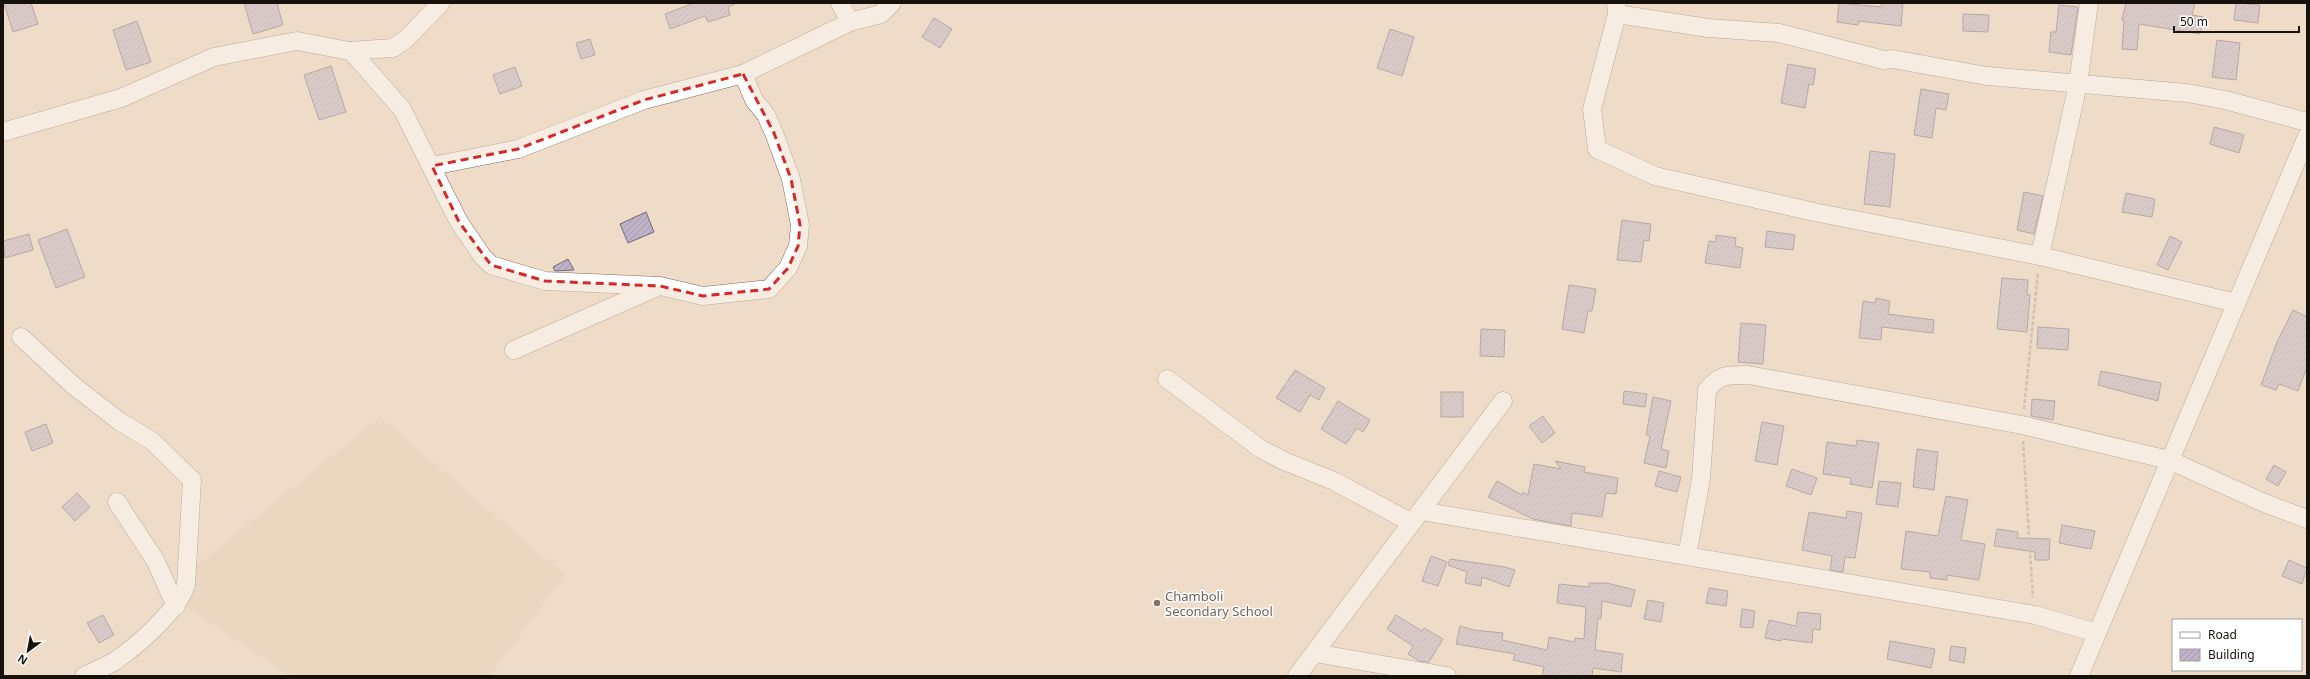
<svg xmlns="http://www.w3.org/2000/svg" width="2310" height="679" viewBox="0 0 2310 679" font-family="'Noto Sans',sans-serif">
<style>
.built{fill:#e6d0b6}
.building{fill:url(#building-hatch);stroke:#73687b}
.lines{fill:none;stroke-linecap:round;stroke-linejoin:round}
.street-casing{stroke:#7b6c5a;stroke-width:19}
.path{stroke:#ac9d8e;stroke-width:2.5;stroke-dasharray:4 2;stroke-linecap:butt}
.street{stroke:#fff;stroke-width:18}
.marked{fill:none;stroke:#d62828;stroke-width:3;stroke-dasharray:8 5;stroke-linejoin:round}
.education-dot{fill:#8d6e63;stroke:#fff;stroke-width:1.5}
.labels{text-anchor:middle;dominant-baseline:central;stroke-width:3;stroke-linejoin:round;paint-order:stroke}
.education-label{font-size:13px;fill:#785e54;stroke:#fff;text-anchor:start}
</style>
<defs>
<pattern id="building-hatch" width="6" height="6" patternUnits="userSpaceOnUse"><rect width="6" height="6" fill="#beb3c8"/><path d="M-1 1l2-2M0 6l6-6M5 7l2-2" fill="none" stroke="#a399aa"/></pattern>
</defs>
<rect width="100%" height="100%" fill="#eedcc9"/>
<!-- built -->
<path class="built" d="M380 417 565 575 490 676H291L164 592Z"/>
<!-- building -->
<g class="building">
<path d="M4 3H31L38 24 13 32Z"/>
<path d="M244 3H277L283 25 253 34Z"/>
<path d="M694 3H735V4L728 7 730 15 708 22 705 16 670 29 665 14Z"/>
<path d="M1839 3 1881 7 1882 3H1903L1901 26 1859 21 1858 25 1837 22Z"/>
<path d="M2126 3H2195L2192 15 2203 17 2200 34 2139 24 2137 50 2122 49 2124 20H2122Z"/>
<path d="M2236 3 2260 5 2258 23 2234 20Z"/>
<path d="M2059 5 2078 7 2071 55 2049 52 2051 32H2056Z"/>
<path d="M1963 14 1989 15 1988 32 1963 31Z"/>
<path d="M934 18 952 29 940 48 922 37Z"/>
<path d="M137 21 151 62 126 70 113 30Z"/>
<path d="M1390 29 1414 37 1402 76 1377 68Z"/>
<path d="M590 39 595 55 581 59 576 43Z"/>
<path d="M2217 40 2240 43 2236 80 2212 77Z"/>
<path d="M1788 64 1816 69 1813 85 1809 84 1805 108 1781 103Z"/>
<path d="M331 66 346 112 319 120 304 75Z"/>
<path d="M515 67 522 86 500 94 493 75Z"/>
<path d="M1921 89 1949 94 1946 110 1936 108 1932 138 1914 135Z"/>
<path d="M2214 127 2244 135 2239 153 2210 144Z"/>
<path d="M1870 151 1895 154 1890 207 1864 204Z"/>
<path d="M2024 192 2043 196 2034 234 2017 230Z"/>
<path d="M2126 193 2155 199 2152 217 2122 212Z"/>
<path d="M646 212 654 232 628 243 620 224Z"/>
<path d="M1622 220 1651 224 1649 241 1644 240 1641 262 1617 260Z"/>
<path d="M67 229 85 277 56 288 38 240Z"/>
<path d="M1767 231 1795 235 1793 250 1765 247Z"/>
<path d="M29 234 33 250 5 258 3 241Z"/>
<path d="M1716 235 1736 238 1735 246 1743 248 1740 268 1705 263 1709 241 1716 242Z"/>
<path d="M2170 236 2182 242 2168 270 2157 265Z"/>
<path d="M568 259 574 270 555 271 553 267Z"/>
<path d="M2002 278 2028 280 2027 295H2030L2027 332 1997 329Z"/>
<path d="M1569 285 1596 289 1592 311H1588L1584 333 1562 329Z"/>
<path d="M1876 298 1890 301 1888 314 1934 320 1933 333 1882 327 1881 340 1859 338 1863 301 1875 303Z"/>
<path d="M2293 310 2307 317V367L2298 391 2279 384 2276 390 2261 385 2277 342Z"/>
<path d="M1741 323 1766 325 1763 364 1738 362Z"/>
<path d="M2038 327 2069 329 2068 350 2037 348Z"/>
<path d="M1481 329 1505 330 1504 357 1480 356Z"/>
<path d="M1295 370 1325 388 1319 400 1310 395 1300 412 1276 398Z"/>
<path d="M2101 371 2161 383 2158 401 2098 385Z"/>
<path d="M1624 391 1647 394 1645 407 1623 404Z"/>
<rect x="1441" y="392" width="22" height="25"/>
<path d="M1653 397 1671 401 1661 449 1669 451 1666 468 1644 463 1650 436 1646 435Z"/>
<path d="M2032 399 2055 401 2053 420 2031 416Z"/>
<path d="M1338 401 1370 420 1363 432 1357 428 1346 444 1321 429Z"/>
<path d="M1543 416 1555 433 1542 443 1529 426Z"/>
<path d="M1762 422 1784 426 1777 465 1755 461Z"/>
<path d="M46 424 53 443 32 451 25 432Z"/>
<path d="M1857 440 1879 443 1872 488 1850 484 1851 478 1823 474 1827 442 1856 446Z"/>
<path d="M1917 449 1938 452 1934 490 1913 487Z"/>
<path d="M1555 461 1585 467 1584 472 1618 478 1616 494 1606 493 1602 517 1572 513 1571 526 1533 519 1488 497 1497 481 1522 495 1523 492 1528 495 1534 464 1561 469Z"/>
<path d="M2274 465 2286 472 2278 486 2266 479Z"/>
<path d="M1792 469 1817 478 1811 495 1786 486Z"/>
<path d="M1659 471 1681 477 1677 492 1655 486Z"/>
<path d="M1879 481 1901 483 1898 507 1876 504Z"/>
<path d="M77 493 90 507 75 521 62 507Z"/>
<path d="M1946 496 1968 500 1961 540 1985 544 1979 580 1947 575V580L1930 578V572L1901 569 1906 531 1938 536Z"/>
<path d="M1847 511 1862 513 1855 558 1845 557 1843 572 1830 570 1832 556 1802 550 1809 512 1846 518Z"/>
<path d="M2062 525 2095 531 2091 549 2059 543Z"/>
<path d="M1997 529 2018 532 2017 538 2050 539 2049 560H2035V552L1994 546Z"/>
<path d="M1431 556 1447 562 1438 586 1422 581Z"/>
<path d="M1450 559 1505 567 1515 570 1509 587 1482 577 1481 586 1465 583 1467 572 1448 565Z"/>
<path d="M2289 560 2307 568 2302 584 2282 576Z"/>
<path d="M1589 583H1607L1635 590 1631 607 1602 601 1601 619 1598 618 1595 650 1623 654 1621 672 1593 668 1592 676H1542L1544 667 1513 660 1515 654 1456 644 1460 626 1474 630 1503 633 1502 640 1547 650 1549 637 1575 642V638L1584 639 1586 607 1557 603 1559 584 1589 587Z"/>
<path d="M1709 588 1728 591 1726 606 1706 603Z"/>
<path d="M1648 600 1664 603 1661 622 1644 619Z"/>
<path d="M1742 609 1755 611 1753 628 1740 627Z"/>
<path d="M1798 612 1821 614 1820 630 1813 629 1812 643 1782 639 1781 641 1765 638 1769 620 1796 626Z"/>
<path d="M103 615 114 635 99 643 87 623Z"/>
<path d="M1396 615 1422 631 1424 628 1443 639 1429 662 1419 661 1408 654 1413 646 1387 629Z"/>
<path d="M1890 641 1935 649 1931 668 1887 659Z"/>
<path d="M1951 646 1966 648 1964 663 1949 660Z"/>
</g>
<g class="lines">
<defs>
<g id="street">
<path d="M1616 3 1617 14 1592 109 1597 149 1655 176 1814 212 2040 256 2236 303"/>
<path d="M1617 14 1708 28 1779 33 1884 60 1892 59 1987 76 2187 93 2225 100 2307 122"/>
<path d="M850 22 881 14 892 3"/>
<path d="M351 51 402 109 459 222 483 257 491 265 545 281 660 286 703 296 769 289 788 268 798 246 800 225 791 179 774 133 766 115 754 100 743 74 850 22 840 3"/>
<path d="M3 132 121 98 214 57 297 41 349 51 393 48 406 39 441 3"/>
<path d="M432 166 518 149 644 100 743 74"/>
<path d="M2040 256 2078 84 2089 3"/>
<path d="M21 337 74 386 119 421 152 441 192 480 186 585C178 610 137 646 115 661 105 667 94 671 84 676"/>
<path d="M514 350 655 288"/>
<path d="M1167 379 1261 449 1284 461 1334 481 1412 523"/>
<path d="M117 502 155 560 176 606"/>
<path d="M1421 511 2035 615 2097 633"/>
<path d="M1687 556 1701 479 1707 390C1720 374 1728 375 1748 375L2022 425 2169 460 2262 502 2307 519"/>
<path d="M1315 653 1447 676"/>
<path d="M1297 676 1503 401"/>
<path d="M2079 676 2307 136"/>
</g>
</defs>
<!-- street casing -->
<use href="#street" class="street-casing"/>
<!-- path -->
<g class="path">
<path d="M2024 409 2038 272"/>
<path d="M2023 441 2033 598"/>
</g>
<!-- street -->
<use href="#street" class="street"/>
</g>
<!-- marked area -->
<path d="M0 0H2310V679H0ZM743 74 774 133 791 179 800 225 798 246 788 268 769 289 703 296 660 286 545 281 491 265 459 222 432 166 518 149 644 100Z" fill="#eedcc9" fill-opacity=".55" fill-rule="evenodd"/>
<path class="marked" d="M743 74 774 133 791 179 800 225 798 246 788 268 769 289 703 296 660 286 545 281 491 265 459 222 432 166 518 149 644 100Z"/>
<!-- markers -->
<circle class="education-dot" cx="1157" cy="603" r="4"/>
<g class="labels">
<!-- education labels -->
<g class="education-label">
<text x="1165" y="596">Chamboli<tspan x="1165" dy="15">Secondary School</tspan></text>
</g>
</g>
<!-- border -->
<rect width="2310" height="679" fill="none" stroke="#17110b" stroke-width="8"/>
<!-- legend -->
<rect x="2172" y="619" width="130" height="52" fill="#ffffff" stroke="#a2a09d"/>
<rect x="2180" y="632" width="20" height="6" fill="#ffffff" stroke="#a2a09d"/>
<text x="2208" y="639" font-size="12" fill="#17110b">Road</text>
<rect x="2180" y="649" width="20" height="12" fill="url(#building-hatch)" stroke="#a2a09d"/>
<text x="2208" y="659" font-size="12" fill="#17110b">Building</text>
<!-- north arrow -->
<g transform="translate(28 651) rotate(212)" stroke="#ffffff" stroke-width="3" paint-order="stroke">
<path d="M0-3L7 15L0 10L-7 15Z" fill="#17110b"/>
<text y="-6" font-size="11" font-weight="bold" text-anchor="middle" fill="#17110b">N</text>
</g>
<!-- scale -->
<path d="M2174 26v6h125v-6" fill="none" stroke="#17110b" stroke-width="2"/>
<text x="2180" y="26" font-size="12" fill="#17110b" stroke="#ffffff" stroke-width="3" paint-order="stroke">50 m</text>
</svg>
